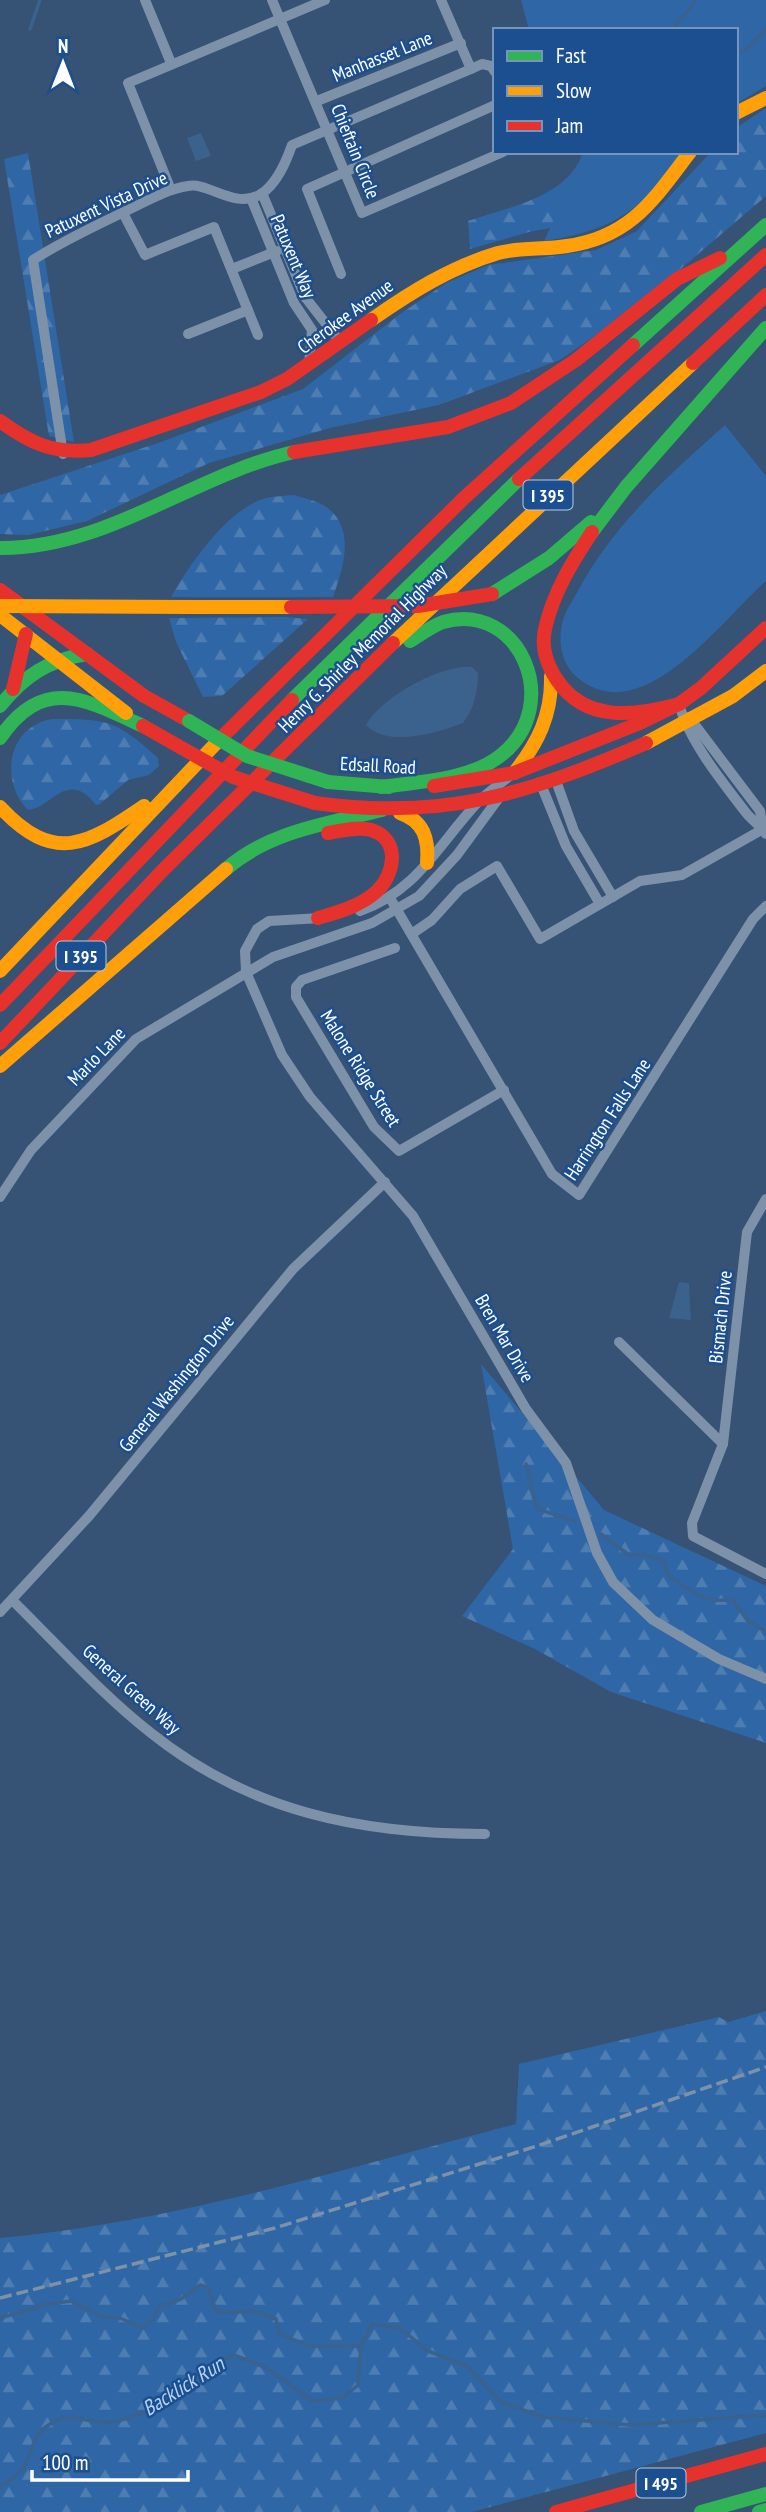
<svg xmlns="http://www.w3.org/2000/svg" width="766" height="2512" viewBox="0 0 766 2512" font-family="'PT Sans Narrow',sans-serif">
<style>
.forest{fill:url(#forest-firs)}
.park{fill:#2f66a5}
.water{fill:#3b618d}
.lines{fill:none;stroke-linecap:round;stroke-linejoin:round}
.stream{stroke:#3b618d;stroke-width:3.5}
.street{stroke:#7d92a8;stroke-width:10}
.fast{stroke:#30b455;stroke-width:14}
.slow{stroke:#ff9f0a;stroke-width:14}
.jam{stroke:#e5322d;stroke-width:14}
.rail{stroke:#7e92a7;stroke-width:3.5;stroke-dasharray:12 5;stroke-linecap:butt}
.fast-bridge{stroke:#30b455;stroke-width:14}
.slow-bridge{stroke:#ff9f0a;stroke-width:14}
.jam-bridge{stroke:#e5322d;stroke-width:14}
.labels{text-anchor:middle;dominant-baseline:central;stroke-width:5;stroke-linejoin:round;paint-order:stroke}
.shield{fill:#1b4f8f;stroke:#bbcadd;stroke-width:2}
.shield-label{font-size:18px;font-weight:bold;fill:#fff}
.street-label{font-size:19px;fill:#fff;stroke:#1b4f8f}
.water-label{font-size:21px;font-style:italic;fill:#b5d3f5;stroke:#1b4f8f}
</style>
<defs>
<pattern id="forest-firs" width="22" height="20" patternUnits="userSpaceOnUse" patternTransform="scale(1.75)"><rect width="22" height="20" fill="#2f66a5"/><path d="M5 1l3.5 6h-7zM16 11l3.5 6h-7z" fill="#4e7db2"/></pattern>
</defs>
<rect width="100%" height="100%" fill="#365274"/>
<!-- forest -->
<g class="forest">
<path d="M766 108V196L635 308 560 360 439 405 330 428 209 463 87 521 28 535 0 534V495L161 442 303 389 400 314 446 283 488 265 596 250 637 231 711 152H736V128Z"/>
<path d="M583 152H669L601 218 529 232 470 249 468 221C508 207 568 198 583 152Z"/>
<path d="M28 153 74 442 49 436 4 159Z"/>
<path d="M294 495C303 498 317 501 325 506 357 528 343 568 333 597H171C190 564 227 509 266 498 275 496 285 496 294 495Z"/>
<path d="M285 617 308 619 222 696 203 697 176 642 169 618Z"/>
<path d="M52 719C108 719 116 720 158 758L159 766 149 775 128 780 100 804 96 805C67 768 51 809 28 810 0 782 6 727 52 719Z"/>
<path d="M481 1364 604 1510 766 1586V1743L611 1692 535 1649 462 1616 513 1549Z"/>
<path d="M766 2011V2433L472 2512H0V2238C175 2222 346 2168 516 2124L519 2064 719 2017 728 2022Z"/>
</g>
<!-- park -->
<g class="park">
<path d="M521 0H766V86L736 104V30H529Z"/>
<path d="M585 152H686C639 210 619 229 544 241Z"/>
<path d="M725 425 766 476V581C721 621 642 731 578 678 561 665 557 640 563 620 566 609 575 597 580 587 616 522 670 474 725 425Z"/>
</g>
<!-- water -->
<g class="water">
<path d="M201 133 211 156 196 161 187 138Z"/>
<path d="M472 667 478 673C478 691 474 709 463 723 438 733 387 748 366 725 380 698 441 664 472 667Z"/>
<path d="M679 1282 689 1283 691 1320 669 1318Z"/>
</g>
<g class="lines">
<!-- stream -->
<g class="stream">
<path d="M30 29 40 0"/>
<path d="M673 30C678 18 691 13 695 0"/>
<path d="M736 53 746 50 766 29"/>
<path d="M526 1464C532 1480 530 1494 538 1509L574 1521"/>
<path d="M601 1534 629 1555H644L664 1561 667 1574C688 1590 705 1605 732 1599L748 1621 766 1632"/>
<path d="M0 2318 48 2304 71 2301 103 2317 120 2318 143 2328 153 2319 159 2307 181 2299 200 2285 209 2288 215 2309 221 2313 253 2311 276 2319 280 2334 309 2346H361"/>
<path d="M0 2487C9 2481 18 2476 24 2466 33 2452 32 2436 47 2426 71 2409 79 2422 103 2422 116 2423 127 2418 139 2414 177 2403 198 2367 234 2355L267 2368 312 2401 343 2398 358 2385 361 2346 372 2324 400 2328 428 2351 467 2366 501 2402 543 2417 630 2425 766 2415"/>
</g>
<!-- street -->
<g class="street">
<path d="M145 0 171 63"/>
<path d="M272 0 362 213 503 152"/>
<path d="M441 0 471 69 482 64 491 66 495 72"/>
<path d="M317 101 461 43"/>
<path d="M171 190 128 83 325 0"/>
<path d="M262 193 305 297 341 343"/>
<path d="M251 198 294 303 312 330 309 365"/>
<path d="M123 213 145 255 214 227 258 335"/>
<path d="M232 269 277 251"/>
<path d="M341 274 307 189 495 105"/>
<path d="M188 334 248 310"/>
<path d="M63 454 33 260C64 240 95 226 128 210 147 201 167 189 188 186 209 182 235 210 261 194 277 184 286 162 292 145L471 69"/>
<path d="M679 704C689 741 723 783 747 814 753 821 761 826 766 834"/>
<path d="M689 717 760 811 763 829"/>
<path d="M555 778 574 831 613 897"/>
<path d="M540 782 566 846 600 904"/>
<path d="M390 898 552 1174 579 1195 753 919 766 906"/>
<path d="M360 911C417 891 438 845 477 803 487 793 499 784 510 776"/>
<path d="M321 918 269 921 257 929 245 951 246 972 282 1055 310 1097 413 1216 526 1409 566 1463 597 1553 613 1582 653 1620 719 1659 766 1679"/>
<path d="M413 933 432 920 460 889 497 866 540 939 640 881 682 875 763 829"/>
<path d="M395 948 302 980 296 987V997L374 1127 399 1151 504 1090"/>
<path d="M0 1197 31 1150 136 1039 273 957 372 923 419 896 457 855 501 795"/>
<path d="M619 1342 723 1444 692 1523 693 1536 766 1574"/>
<path d="M723 1444 747 1232 766 1199"/>
<path d="M12 1600C58 1645 101 1694 151 1733 250 1812 361 1834 485 1834"/>
<path d="M0 1612 89 1516 293 1269 385 1182"/>
</g>
<!-- fast -->
<g class="fast">
<path d="M633 345 766 225"/>
<path d="M592 532 626 487 766 328"/>
<path d="M0 548C107 549 192 475 294 452"/>
<path d="M492 594 549 558 591 522"/>
<path d="M292 700 519 479"/>
<path d="M0 706C24 676 48 660 87 654"/>
<path d="M0 738C43 675 85 699 143 726"/>
<path d="M328 782 389 787"/>
<path d="M381 787C419 782 469 780 500 756 565 706 520 600 443 622 432 626 420 635 410 641"/>
<path d="M226 869C270 831 326 824 382 810"/>
<path d="M701 2512 766 2494"/>
<path d="M759 2512 766 2510"/>
</g>
<!-- slow -->
<g class="slow">
<path d="M736 113 766 98"/>
<path d="M371 320C411 292 451 267 498 253 520 247 545 250 567 246 631 237 654 199 690 152"/>
<path d="M189 607H291"/>
<path d="M0 615 126 713"/>
<path d="M393 643 693 363"/>
<path d="M646 743 733 696 766 671"/>
<path d="M514 773C538 743 552 715 551 676"/>
<path d="M0 807C54 865 87 845 144 806"/>
<path d="M400 813C424 821 429 839 427 863"/>
<path d="M0 971 222 737"/>
<path d="M0 1066 226 869"/>
</g>
<!-- jam -->
<g class="jam">
<path d="M693 363 766 295"/>
<path d="M0 421C30 443 53 454 91 450L261 392 287 379 371 320"/>
<path d="M294 452 448 427 511 403 576 360 677 279 720 258"/>
<path d="M519 479 766 255"/>
<path d="M592 532C572 562 553 593 545 629 541 647 547 665 557 680 586 723 635 716 679 704"/>
<path d="M0 590 144 696 189 721"/>
<path d="M13 689 26 634"/>
<path d="M222 737 464 498 633 345"/>
<path d="M434 786 514 773 640 723 679 704 701 688 766 628"/>
<path d="M315 803C443 821 531 793 646 743"/>
<path d="M318 918C338 912 361 906 377 891 395 874 401 839 371 830 358 826 341 831 328 833"/>
<path d="M0 1005 292 700"/>
<path d="M0 1043 163 870 393 643"/>
<path d="M556 2512 766 2454"/>
</g>
<!-- rail -->
<path class="rail" d="M0 2298 275 2228 537 2146 766 2067"/>
<!-- fast-bridge -->
<path class="fast-bridge" d="M189 721 247 756 328 782"/>
<!-- slow-bridge -->
<path class="slow-bridge" d="M0 606 189 607"/>
<!-- jam-bridge -->
<g class="jam-bridge">
<path d="M291 607 418 606 492 594"/>
<path d="M143 726 233 777 315 803"/>
</g>
</g>
<g class="labels">
<!-- shield labels -->
<g class="shield">
<rect x="523.5" y="480.5" width="49" height="29" rx="5"/>
<rect x="56.5" y="941.5" width="49" height="29" rx="5"/>
<rect x="636.5" y="2468.5" width="49" height="29" rx="5"/>
</g>
<g class="shield-label">
<text x="548" y="495">I 395</text>
<text x="81" y="956">I 395</text>
<text x="661" y="2483">I 495</text>
</g>
<!-- street labels -->
<g class="street-label">
<text transform="translate(382 56) rotate(-22)">Manhasset Lane</text>
<text transform="translate(356 151) rotate(68)">Chieftain Circle</text>
<text transform="translate(106 204) rotate(-25)">Patuxent Vista Drive</text>
<text transform="translate(294 256) rotate(67)">Patuxent Way</text>
<text transform="translate(345 316) rotate(-36)">Cherokee Avenue</text>
<text transform="translate(362 648) rotate(-45)">Henry G. Shirley Memorial Highway</text>
<text transform="translate(378 765) rotate(3)">Edsall Road</text>
<text transform="translate(96 1056) rotate(-46)">Marlo Lane</text>
<text transform="translate(361 1068) rotate(58)">Malone Ridge Street</text>
<text transform="translate(607 1119) rotate(-57)">Harrington Falls Lane</text>
<text transform="translate(720 1317) rotate(-84)">Bismach Drive</text>
<text transform="translate(505 1338) rotate(60)">Bren Mar Drive</text>
<text transform="translate(176 1383) rotate(-51)">General Washington Drive</text>
<text transform="translate(132 1689) rotate(42)">General Green Way</text>
</g>
<!-- water labels -->
<g class="water-label">
<text transform="translate(183 2386) rotate(-32)">Backlick Run</text>
</g>
</g>
<!-- legend -->
<rect x="493" y="28" width="245" height="126" fill="#1b4f8f" stroke="#7695bc" stroke-width="2"/>
<rect x="507" y="51" width="35" height="10" fill="#30b455" stroke="#7695bc" stroke-width="2"/>
<text x="556" y="63" font-size="21" fill="#ffffff">Fast</text>
<rect x="507" y="86" width="35" height="10" fill="#ff9f0a" stroke="#7695bc" stroke-width="2"/>
<text x="556" y="98" font-size="21" fill="#ffffff">Slow</text>
<rect x="507" y="121" width="35" height="10" fill="#e5322d" stroke="#7695bc" stroke-width="2"/>
<text x="556" y="133" font-size="21" fill="#ffffff">Jam</text>
<!-- north arrow -->
<g transform="translate(63 63)" stroke="#1b4f8f" stroke-width="5" paint-order="stroke">
<path d="M0-5L12 26L0 18L-12 26Z" fill="#ffffff"/>
<text y="-10" font-size="19" font-weight="bold" text-anchor="middle" fill="#ffffff">N</text>
</g>
<!-- scale -->
<path d="M32 2470v10h156v-10" fill="none" stroke="#ffffff" stroke-width="3.5"/>
<text x="42" y="2470" font-size="21" fill="#ffffff" stroke="#1b4f8f" stroke-width="5" paint-order="stroke">100 m</text>
</svg>
